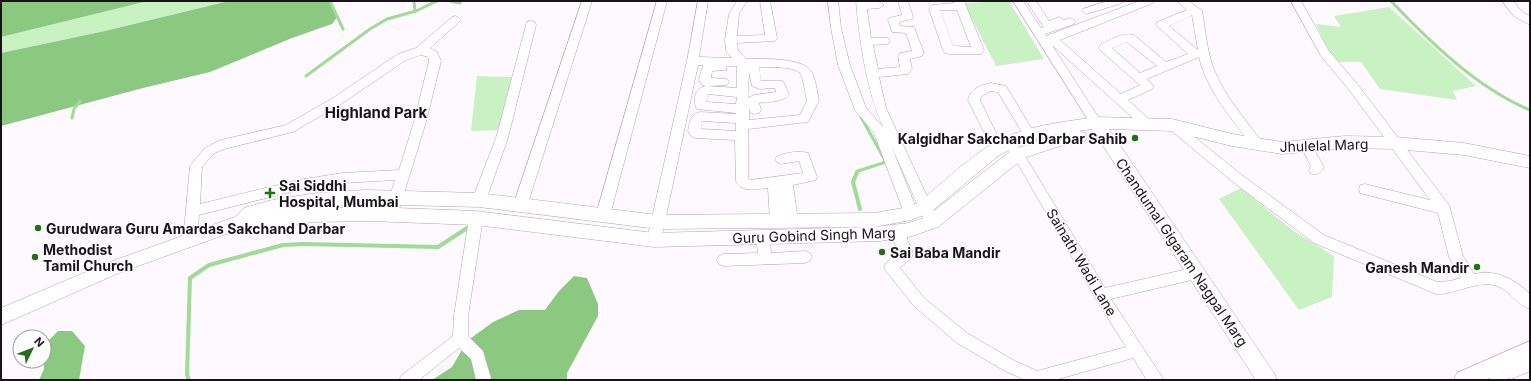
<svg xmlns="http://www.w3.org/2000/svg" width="1531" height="381" viewBox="0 0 1531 381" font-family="Inter,sans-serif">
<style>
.green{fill:#c8f2c1}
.forest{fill:#8bc981}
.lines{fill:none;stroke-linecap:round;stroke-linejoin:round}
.stream-far1{stroke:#9edd94;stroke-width:3}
.stream{stroke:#9edd94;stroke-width:4}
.minor-casing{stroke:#b7a0b9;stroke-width:1}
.tertiary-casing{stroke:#b7a0b9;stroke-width:1}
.minor{fill:#fff;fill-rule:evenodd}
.tertiary{fill:#fff;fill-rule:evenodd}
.poi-dot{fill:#227015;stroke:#fff;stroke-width:1.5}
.labels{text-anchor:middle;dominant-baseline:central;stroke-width:3;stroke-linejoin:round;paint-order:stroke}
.poi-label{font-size:14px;font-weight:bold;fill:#1a121b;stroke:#fff;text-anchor:start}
.street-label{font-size:14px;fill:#1a121b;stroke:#fff}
.neighbourhood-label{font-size:15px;font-weight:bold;fill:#1a121b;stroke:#fff}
</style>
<rect width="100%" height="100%" fill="#fef9fe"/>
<!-- green -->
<g class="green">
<path d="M148 1H229L105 31 1 53V37Z"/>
<path d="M1009 1 1044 59 996 66 964 3Z"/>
<path d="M1389 7 1476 86 1453 91 1457 100 1380 89 1361 62H1336L1326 46 1316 24 1341 27 1334 16Z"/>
<path d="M477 76 512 77 501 130 471 131Z"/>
<path d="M1241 188 1292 230 1334 256 1332 297 1299 310 1219 199Z"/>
</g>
<!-- forest -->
<g class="forest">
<path d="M1 1H148L1 37Z"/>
<path d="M229 1H329L338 16 332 24 292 38 210 72 143 88 1 126V53L105 31Z"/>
<path d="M574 276 587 278 598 304V316L567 373V380H432L452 367 467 341 493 322 519 310H545L559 291Z"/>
<path d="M58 331H72L85 346 79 380H39L44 369V345Z"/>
</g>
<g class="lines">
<!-- stream-far1 -->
<g class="stream-far1">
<path d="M330 1 343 29"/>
<path d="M414 1 415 12"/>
<path d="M450 1 460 3"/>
<path d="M1391 1C1430 42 1477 88 1530 110"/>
<path d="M306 76 370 29 387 19 416 11 437 1"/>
<path d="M72 118 74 109 80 101"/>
<path d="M857 173 858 171 886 162 861 117"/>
</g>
<!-- stream -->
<g class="stream">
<path d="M857 172 853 182 860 209"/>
<path d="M189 380 187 375 190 278 209 265 283 245 304 244 438 247 467 228"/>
</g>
<defs>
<g id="minor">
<path d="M582 1H592L527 206 525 210 520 211 515 210 513 206Z"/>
<path d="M657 1H667L610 215 608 219 603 220 598 219 596 215Z"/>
<path d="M698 1H708L699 57 732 58 726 51 725 40 729 14 737 1H747L739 14 737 36 765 35 760 1H770L777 38 775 41 737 43 738 50 746 59C762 59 801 57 811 71 816 79 817 92 819 101L808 122 748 129V178L750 180 803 173 799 161 781 164 777 162 775 159 777 156C786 153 799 150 808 153L817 177 816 180 793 185 798 221 796 225 791 226 786 225 784 221 782 203 784 221 782 225 777 226 772 225 770 221 768 188C756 189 742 193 736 181L735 140 695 138 691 136 688 131C690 122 690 115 700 112L736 114V113L697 109C692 100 695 88 706 86L702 85 699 80 703 65H698L661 240 659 244 654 246 649 244 647 240 687 61ZM727 66H737V88L707 86 727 85 729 82 727 79 711 78 712 71 726 70ZM759 67C768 67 794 66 800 73 804 80 805 93 807 101L800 115 749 120V109L751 113 755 114 759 113 761 110 759 103C769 101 783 103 789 94L783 81H761ZM749 72 752 86 760 89 775 88 776 92 754 95 748 98ZM708 94 737 97 736 104 706 102ZM702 121 736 123V131L701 129Z"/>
<path d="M828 1H838L841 28 850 65 866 108 883 127C867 92 859 39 856 1L879 2 884 5 879 8 867 9 871 38H888L890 41 888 44 873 45 878 69 900 67 898 56 900 53 912 51 906 33 892 32 888 20 889 18 902 15 898 1H908L913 17 912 19 899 22 900 26 914 27 924 53 922 56 910 59 912 69 908 74 879 77 886 108 939 222 937 226 932 227 927 226 891 145 918 213 916 217 911 218 906 217 904 213 874 133 855 110 838 65 831 28Z"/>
<path d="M954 1H964L984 50 981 54H949L945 53 943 50 929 9 932 5 954 3ZM940 10H957L971 47 953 46Z"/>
<path d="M1013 1H1023L1041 28 1044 27 1026 1H1036L1049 21 1059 17 1064 20 1070 18 1074 20 1075 22 1074 24 1045 34 1046 36 1139 1H1154L1153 3 1060 40 1121 94 1140 85 1101 51 1099 48 1101 44C1111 40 1123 32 1134 35L1166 62 1188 54 1156 25 1157 22 1187 10 1177 1H1189L1202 11C1206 32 1207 55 1216 74 1227 99 1246 120 1261 141L1263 144 1261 147 1257 149 1253 147C1232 119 1207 91 1199 57L1147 79 1154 86 1152 89 1128 100 1152 122 1154 125 1152 128 1148 129 1144 128 1052 45 1102 123 1100 126 1096 127 1092 126ZM1192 15 1198 50 1169 26ZM1127 42 1157 66 1140 73 1112 48Z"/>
<path d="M1107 1H1123L1122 3 1087 14 1082 11 1083 9Z"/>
<path d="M1291 1H1301L1329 51 1358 85 1449 205 1463 256 1474 274C1497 269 1514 279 1530 294V309C1517 305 1510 291 1497 286 1478 279 1456 295 1436 294L1314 243 1233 182 1168 128 1166 125 1168 122 1172 121 1176 122 1243 176 1324 235 1437 282 1450 281 1461 278 1449 257 1438 213 1360 193 1359 189 1360 185 1365 184 1430 200 1350 91 1321 56Z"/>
<path d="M1502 1H1513L1522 12 1530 16V25L1514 16Z"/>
<path d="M455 16 459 18 460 20 459 22 430 48 437 52 441 61 426 122 396 219 391 220 386 219 384 215 395 180 343 183 298 190 199 215 197 241 195 245 190 247 185 245 183 241 190 166 205 148 221 140 286 125 333 98 398 54 416 48 451 18ZM421 55 428 57 429 61 414 122 399 170 343 173 298 180 200 204 202 167 213 154 224 149 293 132 341 104 406 60Z"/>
<path d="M531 21 535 22 536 25 508 138 486 200 484 204 479 205 474 204 472 200 496 138 526 25 527 22Z"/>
<path d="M991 83 1006 86 1036 136 1034 139 1030 141 1026 139 998 92 990 91 981 97 980 100 1004 149 1002 152 998 154 994 152 968 100C970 89 981 85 991 83Z"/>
<path d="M1008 138 1012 140 1022 151 1105 288 1196 267 1201 269 1203 273 1201 277 1196 279 1111 299 1164 380H1147L1133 358 1055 380H1025L1003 370 957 343 914 306 886 271 884 267 886 263 898 252 891 232 893 228 898 227 903 228 913 254 911 258 900 268 924 298 967 333 1013 360 1037 371 1126 347 1096 299 1014 157 1002 143 1004 140Z"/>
<path d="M1306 140 1310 142 1324 167C1321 173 1317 176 1310 173L1309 170 1311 166 1300 145 1302 142Z"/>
<path d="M476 213 481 214 483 218 468 316V336L483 351 491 378 490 380H476L471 359 459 348 419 380H399L402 375 453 336 454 316 469 218 471 214Z"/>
<path d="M763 232 768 234 770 238 771 253 805 251 810 253 812 257 810 261 805 263 724 266 719 264 717 260 719 256 724 254 758 253 756 238 758 234Z"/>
<path d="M1527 358 1530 359V371L1511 379 1508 378 1509 380H1491L1482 369 1485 364 1490 362 1495 364 1503 372 1506 367Z"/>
</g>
<g id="tertiary">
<path d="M1096 117 1172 119 1232 134 1282 142 1345 136 1395 137 1464 143 1530 156V168L1464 155 1395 149 1345 148 1282 154 1232 146 1172 131 1109 129 1274 373 1277 380H1256L1092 129 1079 131 1085 133 1087 137 1085 141 1060 146 1024 158 938 227 909 237 880 241 654 247 476 225 370 221 312 222 250 233 240 229 119 273 1 325V308L107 263 235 217 244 208 272 200 317 193 366 190 479 193 658 215 874 213 909 207 919 202C944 182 973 153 1001 139 1031 125 1064 122 1096 117ZM1078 131 1059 134 1012 150 926 217 909 223 874 227 911 220 931 212 998 156 1014 147 1046 136ZM366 204 479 207 658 229 873 227 654 233 476 211 370 207 312 208 260 217 317 207Z"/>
<path d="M1530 341V359L1485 380H1454L1457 373Z"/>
</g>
</defs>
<!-- minor casing -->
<use href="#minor" class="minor-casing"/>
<!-- tertiary casing -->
<use href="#tertiary" class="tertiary-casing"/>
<!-- minor -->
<use href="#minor" class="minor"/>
<!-- tertiary -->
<use href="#tertiary" class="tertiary"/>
</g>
<!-- markers -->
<g class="poi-dot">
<circle cx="1135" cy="138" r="4"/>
<path d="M268 187h4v4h4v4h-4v4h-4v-4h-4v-4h4z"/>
<circle cx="38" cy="228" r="4"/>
<circle cx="882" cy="252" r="4"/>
<circle cx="35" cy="257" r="4"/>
<circle cx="1477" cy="267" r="4"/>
</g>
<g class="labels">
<!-- poi labels -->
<g class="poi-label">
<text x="1127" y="138" text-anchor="end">Kalgidhar Sakchand Darbar Sahib</text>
<text x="279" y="185">Sai Siddhi<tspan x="279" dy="16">Hospital, Mumbai</tspan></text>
<text x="46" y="228">Gurudwara Guru Amardas Sakchand Darbar</text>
<text x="43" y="249">Methodist<tspan x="43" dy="16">Tamil Church</tspan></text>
<text x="890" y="252">Sai Baba Mandir</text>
<text x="1469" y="267" text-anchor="end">Ganesh Mandir</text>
</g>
<!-- street labels -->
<g class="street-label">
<text transform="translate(1324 145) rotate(-2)">Jhulelal Marg</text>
<text transform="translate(814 235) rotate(-2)">Guru Gobind Singh Marg</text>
<text transform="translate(1182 252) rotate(56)">Chandumal Gigaram Nagpal Marg</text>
<text transform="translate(1082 262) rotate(59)">Sainath Wadi Lane</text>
</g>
<!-- neighbourhood labels -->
<g class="neighbourhood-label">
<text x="376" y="112">Highland Park</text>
</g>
</g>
<!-- border -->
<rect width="1531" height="381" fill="none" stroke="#1a121b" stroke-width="4"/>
<!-- north arrow -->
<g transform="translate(32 349) rotate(47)"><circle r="19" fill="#ffffff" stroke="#a3a0a4"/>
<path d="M0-3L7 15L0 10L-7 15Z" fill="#227015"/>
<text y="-6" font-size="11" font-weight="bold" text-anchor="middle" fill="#1a121b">N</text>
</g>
</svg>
